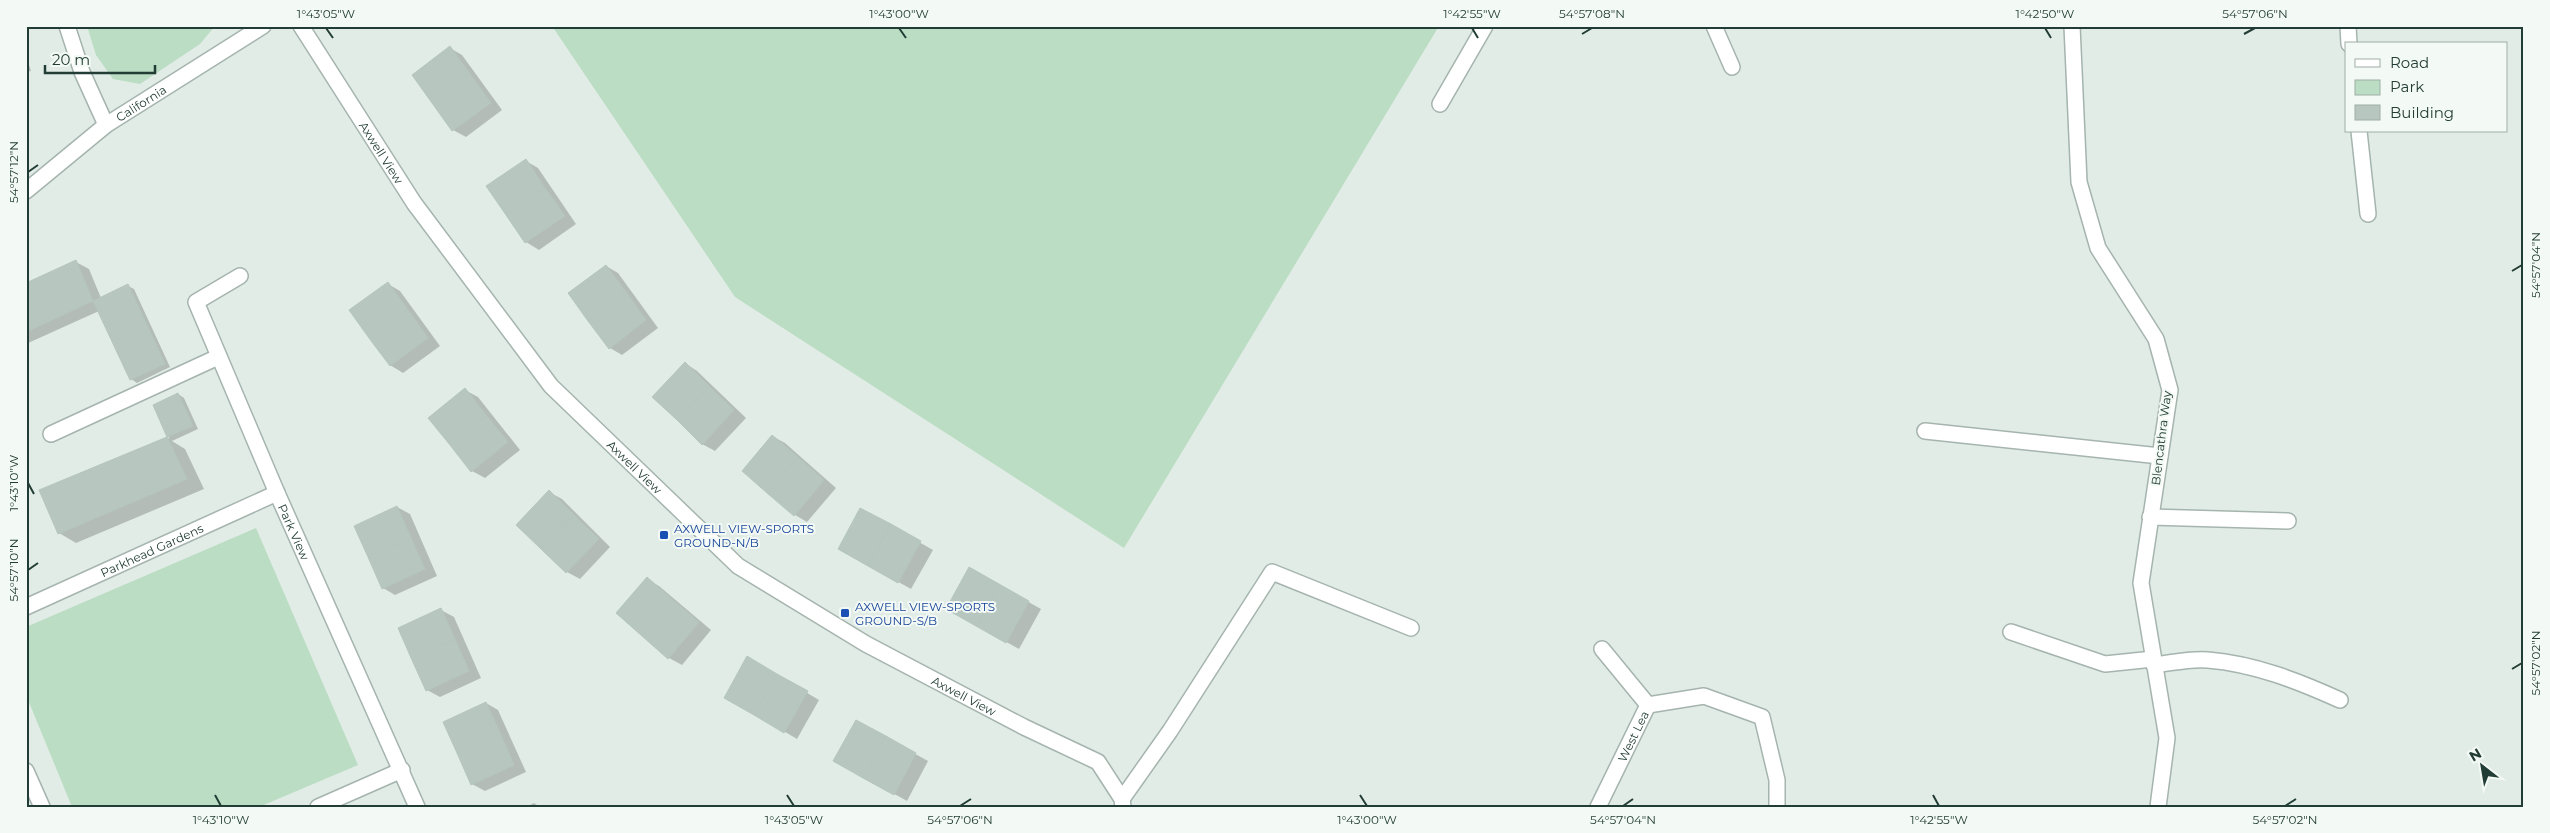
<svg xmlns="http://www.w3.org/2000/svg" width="2550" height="833" viewBox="0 0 2550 833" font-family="Montserrat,sans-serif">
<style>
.green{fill:#bbddc3}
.shadow{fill:#0003}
.building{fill:#b7c7c0;stroke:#b4c6be}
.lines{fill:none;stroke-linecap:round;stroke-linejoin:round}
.service-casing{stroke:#a5b4ae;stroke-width:18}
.minor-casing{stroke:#a5b4ae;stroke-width:18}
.service{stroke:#fff;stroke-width:15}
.minor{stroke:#fff;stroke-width:15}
.ticks{fill:none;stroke:#223d35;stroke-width:2}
.transit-dot{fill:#1a4fb4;stroke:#f3f9f5;stroke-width:2}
.labels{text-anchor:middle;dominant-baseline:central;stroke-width:4;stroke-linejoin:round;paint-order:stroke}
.street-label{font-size:12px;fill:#223d35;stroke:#f3f9f5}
.transit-label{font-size:12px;fill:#164399;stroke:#f3f9f5;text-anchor:start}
.neatline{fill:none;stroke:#223d35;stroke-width:2}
.ticks-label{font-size:12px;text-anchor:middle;fill:#223d35}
</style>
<rect width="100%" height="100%" fill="#e2ece7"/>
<!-- green -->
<g class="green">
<path d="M87 26H215L200 44 140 84 113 79 96 55Z"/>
<path d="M552 26H1439L1124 548 735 297Z"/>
<path d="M256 528 358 765 259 807H72L26 695V627Z"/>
</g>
<!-- shadow -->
<g class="shadow">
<path d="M450 48 462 55 502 110 466 137 453 130Z"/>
<path d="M26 55 31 71 26 72Z"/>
<path d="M526 161 538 168 576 224 539 250 526 242 488 187Z"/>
<path d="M76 262 89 269 101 298 128 286 134 289 170 367 137 383 131 379 99 311 26 344V284Z"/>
<path d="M606 266 618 273 658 328 622 355 610 348Z"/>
<path d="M388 284 400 291 440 346 403 373 390 365Z"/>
<path d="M685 363 697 371 746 418 715 451 702 444Z"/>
<path d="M465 390 478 397 520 450 485 478 472 471Z"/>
<path d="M178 394 184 398 198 429 172 441 185 449 204 489 76 543 59 533 41 491 169 438 155 405Z"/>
<path d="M772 436 785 443 836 488 807 522 795 515Z"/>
<path d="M549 492 562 499 610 547 580 579 567 572 518 525Z"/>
<path d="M397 507 410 514 437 576 395 595 383 588Z"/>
<path d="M861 509 933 550 911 589 839 549Z"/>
<path d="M969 569 1041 609 1019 649 948 609Z"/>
<path d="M647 579 659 586 711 630 682 665 669 658 618 613Z"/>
<path d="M441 610 454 617 481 678 440 697 427 690Z"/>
<path d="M748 658 819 700 797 739 726 697Z"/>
<path d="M486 703 498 710 526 772 485 791 472 784Z"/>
<path d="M856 721 928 761 907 801 835 761Z"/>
<path d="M534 803 540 807H526Z"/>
</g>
<!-- building -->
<g class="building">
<path d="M450 46 470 74 432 103 412 75Z"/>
<path d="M470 74 491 103 452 131 432 103Z"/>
<path d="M526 159 545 188 506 215 486 186Z"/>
<path d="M545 188 565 216 525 243 506 215Z"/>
<path d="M76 260 93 301 26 332V283Z"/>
<path d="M606 265 626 292 588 321 568 293Z"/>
<path d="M388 282 408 310 369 338 349 310Z"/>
<path d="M128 284 165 364 130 380 93 301Z"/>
<path d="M626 292 646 320 609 349 588 321Z"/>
<path d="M408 310 428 338 390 366 369 338Z"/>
<path d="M685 362 709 386 677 420 652 397Z"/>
<path d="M709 386 734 410 702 445 677 420Z"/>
<path d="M465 388 486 415 450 445 428 418Z"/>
<path d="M178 393 193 426 167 437 153 405Z"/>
<path d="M486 415 508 442 471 472 450 445Z"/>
<path d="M772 435 798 457 767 493 742 471Z"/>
<path d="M167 437 187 479 58 534 39 490Z"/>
<path d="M798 457 824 480 794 516 767 493Z"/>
<path d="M549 490 574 515 541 549 516 525Z"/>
<path d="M397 506 411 538 368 557 354 526Z"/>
<path d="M860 508 891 524 868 566 838 549Z"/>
<path d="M574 515 599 539 566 573 541 549Z"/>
<path d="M891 524 921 541 898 583 868 566Z"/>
<path d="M411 538 425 569 382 589 368 557Z"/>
<path d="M969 567 999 584 976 626 946 609Z"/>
<path d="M647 577 673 600 642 636 616 613Z"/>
<path d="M999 584 1029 601 1006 643 976 626Z"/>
<path d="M673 600 699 622 668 659 642 636Z"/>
<path d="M441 608 455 639 412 660 398 628Z"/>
<path d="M455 639 469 671 426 691 412 660Z"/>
<path d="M747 656 777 674 754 715 724 698Z"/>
<path d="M777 674 808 691 784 733 754 715Z"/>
<path d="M486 702 500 733 457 753 443 722Z"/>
<path d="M856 720 886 736 863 778 833 761Z"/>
<path d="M500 733 514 765 471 785 457 753Z"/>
<path d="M886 736 916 753 894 795 863 778Z"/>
</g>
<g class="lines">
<defs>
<g id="service">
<path d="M2348 26 2349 44"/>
<path d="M2359 131 2368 214"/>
<path d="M1925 431 2160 456"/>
<path d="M51 434 218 357"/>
<path d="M2150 517 2288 521"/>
<path d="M2011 632 2105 664 2153 659"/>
<path d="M2154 665C2172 663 2191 658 2208 660 2255 664 2298 681 2340 700"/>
<path d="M1122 799 1170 731 1272 572 1411 628"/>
</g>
<g id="minor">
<path d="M67 26 82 72 106 125"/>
<path id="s1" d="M301 26 414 203 551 386 738 566 866 644 1024 727 1098 762 1122 799 1123 807"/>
<path d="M1714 26 1732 67"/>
<path d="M2072 26 2079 182 2098 248 2156 339 2170 390 2141 583 2167 738 2158 807"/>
<path d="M1440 104 1485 26"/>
<path id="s2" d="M26 191 106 125 263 26"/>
<path id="s3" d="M240 276 196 302 277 493 417 807"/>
<path id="s4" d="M26 607 277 493"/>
<path d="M1648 705 1704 696 1762 717 1777 780V807"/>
<path d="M26 771 42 807"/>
<path d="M318 807 402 770"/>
<path id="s5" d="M1598 807 1648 705 1602 649"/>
</g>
</defs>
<!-- service casing -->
<use href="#service" class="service-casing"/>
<!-- minor casing -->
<use href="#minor" class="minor-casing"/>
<!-- service -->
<use href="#service" class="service"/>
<!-- minor -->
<use href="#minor" class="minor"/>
</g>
<!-- ticks -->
<path class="ticks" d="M326 28 333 38M899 28 906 38M1472 28 1478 38M2045 28 2051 38M1582 34 1592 28M2244 34 2255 28M28 172 38 165M2512 271 2522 265M28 483 34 494M28 570 38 563M2512 669 2522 663M215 795 221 806M787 795 794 806M1360 795 1367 806M1933 795 1939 806M960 806 971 799M1623 806 1633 799M2285 806 2296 799"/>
<!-- markers -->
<g class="transit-dot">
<rect x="659" y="530" width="10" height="10" rx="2.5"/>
<rect x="840" y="608" width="10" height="10" rx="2.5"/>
</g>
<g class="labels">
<!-- street labels -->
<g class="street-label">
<text stroke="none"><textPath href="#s2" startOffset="145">California</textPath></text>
<text stroke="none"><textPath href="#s1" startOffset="150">Axwell View</textPath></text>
<text transform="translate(2161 438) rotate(-83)">Blencathra Way</text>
<text stroke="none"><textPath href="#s1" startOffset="555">Axwell View</textPath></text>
<text stroke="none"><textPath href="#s3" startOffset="301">Park View</textPath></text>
<text stroke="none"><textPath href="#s4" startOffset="138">Parkhead Gardens</textPath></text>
<text stroke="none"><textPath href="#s1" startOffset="959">Axwell View</textPath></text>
<text stroke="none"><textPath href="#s5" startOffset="79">West Lea</textPath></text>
</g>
<!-- transit labels -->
<g class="transit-label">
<text x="674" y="528">AXWELL VIEW-SPORTS<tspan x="674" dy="14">GROUND-N/B</tspan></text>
<text x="855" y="606">AXWELL VIEW-SPORTS<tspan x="855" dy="14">GROUND-S/B</tspan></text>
</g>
</g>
<!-- border -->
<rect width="2550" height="833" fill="none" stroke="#f3f9f5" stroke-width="55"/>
<!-- legend -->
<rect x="2345" y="42" width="162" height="90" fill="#f3f9f5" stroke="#9faea8"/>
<rect x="2355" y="59" width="25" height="8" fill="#ffffff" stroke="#9faea8"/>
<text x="2390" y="68" font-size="15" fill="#223d35">Road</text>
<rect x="2355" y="80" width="25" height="15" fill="#bbddc3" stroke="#9faea8"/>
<text x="2390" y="92" font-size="15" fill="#223d35">Park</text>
<rect x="2355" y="105" width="25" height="15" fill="#b7c7c0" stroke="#9faea8"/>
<text x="2390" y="118" font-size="15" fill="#223d35">Building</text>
<!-- north arrow -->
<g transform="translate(2482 766) rotate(329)" stroke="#f3f9f5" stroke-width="4" paint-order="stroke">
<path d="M0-4L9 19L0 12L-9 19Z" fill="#223d35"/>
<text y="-8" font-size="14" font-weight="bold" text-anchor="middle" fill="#223d35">N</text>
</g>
<!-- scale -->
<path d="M45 65v8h110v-8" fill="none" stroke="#223d35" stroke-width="2.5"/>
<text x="52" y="65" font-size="15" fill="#223d35" stroke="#f3f9f5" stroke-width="4" paint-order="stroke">20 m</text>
<rect x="28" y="28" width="2494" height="778" class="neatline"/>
<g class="ticks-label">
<text x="326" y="18">1°43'05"W</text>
<text x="899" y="18">1°43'00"W</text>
<text x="1472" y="18">1°42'55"W</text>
<text x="1592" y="18">54°57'08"N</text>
<text x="2045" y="18">1°42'50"W</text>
<text x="2255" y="18">54°57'06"N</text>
<text transform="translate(14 172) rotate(-90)" y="4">54°57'12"N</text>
<text transform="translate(2536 265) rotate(-90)" y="4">54°57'04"N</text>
<text transform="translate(14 483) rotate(-90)" y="4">1°43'10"W</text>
<text transform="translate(14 570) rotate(-90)" y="4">54°57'10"N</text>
<text transform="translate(2536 663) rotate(-90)" y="4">54°57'02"N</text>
<text x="221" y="824">1°43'10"W</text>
<text x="794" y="824">1°43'05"W</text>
<text x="960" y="824">54°57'06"N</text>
<text x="1367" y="824">1°43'00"W</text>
<text x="1623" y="824">54°57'04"N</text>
<text x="1939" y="824">1°42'55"W</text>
<text x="2285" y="824">54°57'02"N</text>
</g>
</svg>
